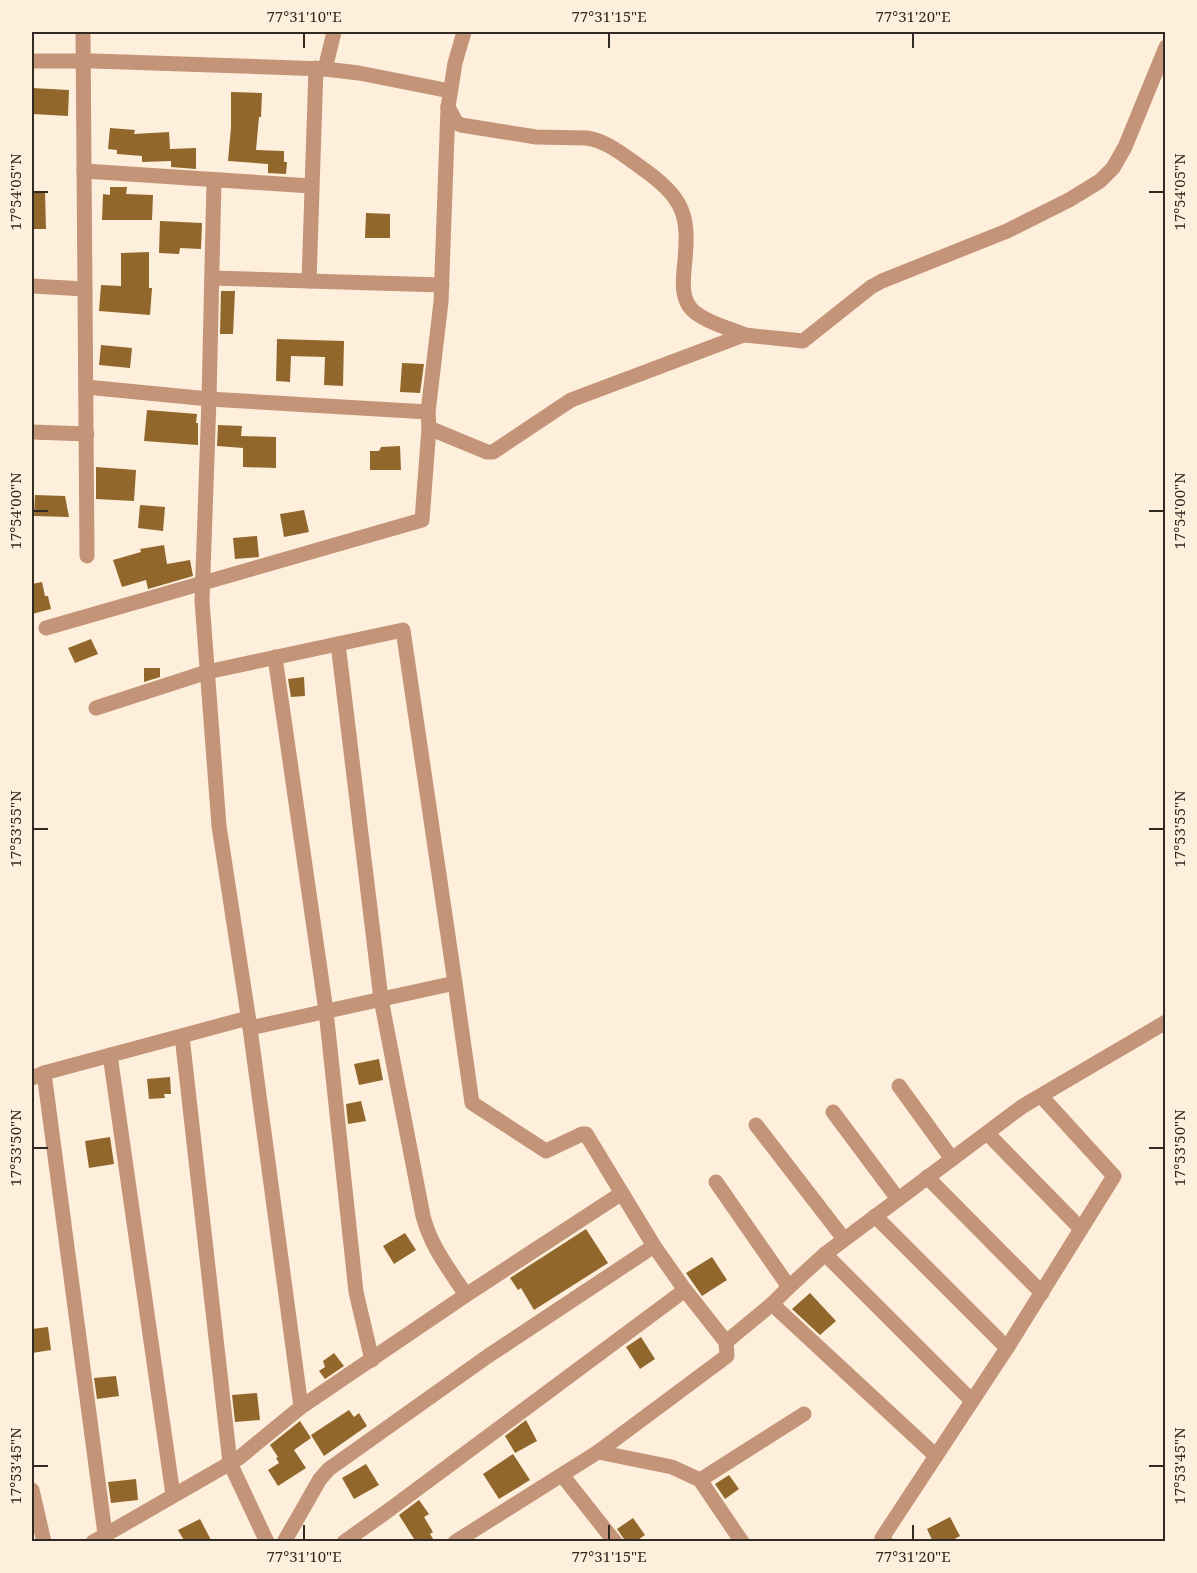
<svg xmlns="http://www.w3.org/2000/svg" width="1197" height="1573" viewBox="0 0 1197 1573" font-family="'Noto Serif',serif">
<style>
.building{fill:#91672c}
.lines{fill:none;stroke-linecap:round;stroke-linejoin:round}
.minor{stroke:#c49479;stroke-width:15}
.ticks{fill:none;stroke:#312a22;stroke-width:2}
.neatline{fill:none;stroke:#312a22;stroke-width:2}
.ticks-label{font-size:15px;text-anchor:middle;fill:#312a22}
</style>
<rect width="100%" height="100%" fill="#feefdd"/>
<!-- building -->
<g class="building">
<path d="M32 88 69 90 68 116 32 114Z"/>
<path d="M231 92 262 93 261 117H259L256 150 284 151V162H287L286 174 268 173V164L228 161 231 127Z"/>
<path d="M110 128 135 130 134 134 169 132 170 149 196 148V169L171 167V161L142 162V156L117 154V150L108 149Z"/>
<path d="M110 187H127L126 194 153 195 152 220H102L103 194 110 195Z"/>
<path d="M45 191 46 229H32V192Z"/>
<path d="M366 213 390 214V238H365Z"/>
<path d="M160 221 202 223 201 249 180 248 179 254 159 253Z"/>
<path d="M149 252V288H152L150 315 99 311 101 285 121 286V253Z"/>
<path d="M221 291H235L233 334H220Z"/>
<path d="M277 339 344 341 343 386 324 385 325 357 291 356 290 382 276 381Z"/>
<path d="M101 345 132 348 130 368 99 365Z"/>
<path d="M402 363 424 364 420 393 400 392Z"/>
<path d="M147 410 197 414 196 423H198V445L144 441Z"/>
<path d="M218 425 242 426 241 436 276 437V468L243 467V448L217 446Z"/>
<path d="M400 446 401 470H370V451H379L381 447Z"/>
<path d="M96 467 136 470 134 501 96 499Z"/>
<path d="M35 495 65 496 69 517 34 516Z"/>
<path d="M140 505 165 507 163 531 138 528Z"/>
<path d="M304 510 309 532 284 537 280 514Z"/>
<path d="M257 536 259 557 235 559 233 538Z"/>
<path d="M164 545 167 564 190 560 193 576 148 589 146 580 122 587 113 560 141 552 140 549Z"/>
<path d="M42 582 45 596H48L51 609 32 614V584Z"/>
<path d="M91 639 98 654 75 663 68 648Z"/>
<path d="M144 668H160V677L144 682Z"/>
<path d="M304 677 305 696 291 697 288 679Z"/>
<path d="M379 1059 383 1080 359 1085 354 1064Z"/>
<path d="M170 1077 171 1094H164L165 1098 149 1099 147 1079Z"/>
<path d="M361 1101 366 1121 348 1124 346 1104Z"/>
<path d="M110 1137 114 1164 89 1168 85 1141Z"/>
<path d="M586 1229 608 1263 534 1310 521 1288 518 1290 510 1278Z"/>
<path d="M405 1233 416 1250 394 1264 383 1246Z"/>
<path d="M712 1257 727 1280 702 1296 686 1273Z"/>
<path d="M810 1293 836 1321 820 1335 792 1309Z"/>
<path d="M48 1327 51 1350 32 1353V1329Z"/>
<path d="M641 1337 655 1359 640 1369 626 1347Z"/>
<path d="M334 1353 344 1366 325 1379 319 1371 325 1367 323 1361Z"/>
<path d="M116 1376 119 1396 97 1399 94 1378Z"/>
<path d="M257 1393 260 1420 235 1422 232 1395Z"/>
<path d="M349 1410 354 1417 359 1413 367 1426 324 1456 311 1435Z"/>
<path d="M526 1420 537 1441 515 1453 505 1436Z"/>
<path d="M300 1421 311 1438 294 1450 306 1468 278 1486 268 1470 279 1463 276 1458 278 1457 270 1445Z"/>
<path d="M513 1454 530 1480 499 1499 483 1474Z"/>
<path d="M366 1464 379 1485 354 1499 342 1478Z"/>
<path d="M729 1475 739 1489 725 1499 715 1484Z"/>
<path d="M136 1479 138 1500 111 1503 108 1482Z"/>
<path d="M419 1500 429 1514 424 1517 433 1532 430 1534 435 1542H416L399 1515Z"/>
<path d="M950 1517 960 1536 949 1542H933L927 1529Z"/>
<path d="M633 1518 645 1535 635 1542H626L617 1529Z"/>
<path d="M200 1519 212 1542H185L178 1530Z"/>
</g>
<g class="lines">
<!-- minor -->
<g class="minor">
<path d="M83 32 87 556"/>
<path d="M32 61H94L325 69 359 73 450 91"/>
<path d="M316 68 309 281 442 285"/>
<path d="M325 69 334 32"/>
<path d="M448 107 456 122 461 125 536 137 587 138C607 141 623 155 639 166 686 199 690 215 684 270 683 283 682 295 689 306 698 320 729 328 745 335"/>
<path d="M84 171 311 186"/>
<path d="M212 278 309 281"/>
<path d="M32 286 85 289"/>
<path d="M86 387 209 399 428 412"/>
<path d="M429 428 487 452H493L571 400 741 336 745 335 803 341 871 287 882 281 1007 231 1069 200 1100 181 1113 168 1125 147 1166 47"/>
<path d="M32 432 87 434"/>
<path d="M46 628 422 520 429 428 428 412 441 302 448 107 455 63 464 32"/>
<path d="M338 644 381 999 423 1216C431 1247 449 1269 466 1295"/>
<path d="M275 657 326 1011 356 1292 372 1360"/>
<path d="M96 708 207 672 403 630 455 983 250 1028"/>
<path d="M455 983 472 1103 546 1151 582 1134H586L654 1246 685 1290 726 1342"/>
<path d="M182 1036 230 1463 267 1542"/>
<path d="M110 1055 173 1495"/>
<path d="M44 1073 105 1534"/>
<path d="M32 1078 44 1073 248 1018"/>
<path d="M899 1086 952 1159"/>
<path d="M833 1112 898 1199"/>
<path d="M756 1125 844 1239"/>
<path d="M987 1133 1081 1229"/>
<path d="M927 1177 1042 1293"/>
<path d="M716 1182 789 1287"/>
<path d="M875 1216 1007 1348 882 1538 886 1542"/>
<path d="M825 1254 972 1401"/>
<path d="M772 1304 936 1456"/>
<path d="M1007 1348 1114 1176 1041 1096"/>
<path d="M301 1407 466 1295 622 1193"/>
<path d="M598 1452 672 1467 700 1480 742 1542"/>
<path d="M562 1475 615 1542"/>
<path d="M700 1480 804 1414"/>
<path d="M32 1490 44 1542"/>
<path d="M93 1542 239 1458 301 1407 250 1028 219 826 202 601 209 399 214 180"/>
<path d="M284 1542 320 1479 329 1469 488 1356 654 1246"/>
<path d="M344 1542 389 1510 685 1290"/>
<path d="M455 1542 598 1452 727 1356 726 1342 772 1304 789 1287 825 1254 1023 1106 1166 1022"/>
</g>
</g>
<!-- ticks -->
<path class="ticks" d="M304 33V48M609 33V48M913 33V48M33 192H48M1149 192H1164M33 511H48M1149 511H1164M33 829H48M1149 829H1164M33 1148H48M1149 1148H1164M33 1466H48M1149 1466H1164M304 1525V1540M609 1525V1540M913 1525V1540"/>
<!-- border -->
<rect width="1197" height="1573" fill="none" stroke="#feefdd" stroke-width="66"/>
<rect x="33" y="33" width="1131" height="1507" class="neatline"/>
<g class="ticks-label">
<text x="304" y="22">77°31'10"E</text>
<text x="609" y="22">77°31'15"E</text>
<text x="913" y="22">77°31'20"E</text>
<text transform="translate(16 192) rotate(-90)" y="5">17°54'05"N</text>
<text transform="translate(1180 192) rotate(-90)" y="5">17°54'05"N</text>
<text transform="translate(16 511) rotate(-90)" y="5">17°54'00"N</text>
<text transform="translate(1180 511) rotate(-90)" y="5">17°54'00"N</text>
<text transform="translate(16 829) rotate(-90)" y="5">17°53'55"N</text>
<text transform="translate(1180 829) rotate(-90)" y="5">17°53'55"N</text>
<text transform="translate(16 1148) rotate(-90)" y="5">17°53'50"N</text>
<text transform="translate(1180 1148) rotate(-90)" y="5">17°53'50"N</text>
<text transform="translate(16 1466) rotate(-90)" y="5">17°53'45"N</text>
<text transform="translate(1180 1466) rotate(-90)" y="5">17°53'45"N</text>
<text x="304" y="1562">77°31'10"E</text>
<text x="609" y="1562">77°31'15"E</text>
<text x="913" y="1562">77°31'20"E</text>
</g>
</svg>
